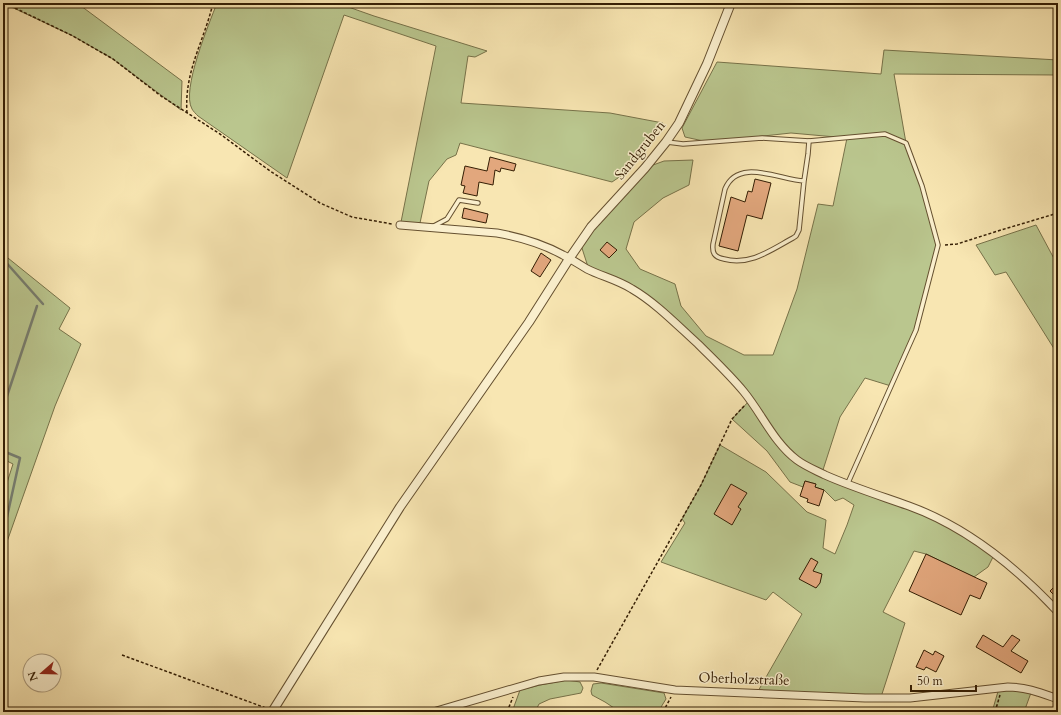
<svg xmlns="http://www.w3.org/2000/svg" width="1061" height="715" viewBox="0 0 1061 715" font-family="Cardo,serif">
<style>
.green{fill:#bac68e;stroke:#777249}
.lines{fill:none;stroke-linecap:round;stroke-linejoin:round}
.stream{stroke:#777d6f;stroke-width:2.5}
.building{fill:#e2a77d;stroke:#341e04}
.service-casing{stroke:#655030;stroke-width:5.5}
.minor-casing{stroke:#655030;stroke-width:9}
.tertiary-casing{stroke:#655030;stroke-width:10}
.path{stroke:#341e04;stroke-width:1.5;stroke-dasharray:3 2;stroke-linecap:butt}
.service{stroke:#faefcd;stroke-width:3.5}
.minor{stroke:#faefcd;stroke-width:7}
.tertiary{stroke:#faefcd;stroke-width:8}
.labels{text-anchor:middle;dominant-baseline:central;stroke-width:3;stroke-linejoin:round;paint-order:stroke}
.street-label{font-size:14px;fill:#341e04;stroke:#faefcd}
</style>
<rect width="100%" height="100%" fill="#f8e6b2"/>
<filter id="stains"><feTurbulence type="fractalNoise" baseFrequency=".005" numOctaves="4"/><feColorMatrix values="0 0 0 0 .2 0 0 0 0 .09 0 0 0 0 .02 0 0 0 .5 -.17"/></filter>
<radialGradient id="worn" r=".72"><stop offset=".6" stop-color="#630" stop-opacity="0"/><stop offset="1" stop-color="#630" stop-opacity=".3"/></radialGradient>
<!-- green -->
<g class="green">
<path d="M3 3H77L182 81 181 110 113 59 73 36Z"/>
<path d="M217 3H337L374 16 487 51 475 57 468 56 461 103 610 113 663 123C650 145 634 169 612 182L460 143 456 155 447 159 429 181 420 223 401 222 436 46 344 15 287 178 198 116C196 114 193 111 192 109 181 90 209 24 217 3Z"/>
<path d="M884 50 1058 60V75L894 74 906 143 922 186 938 245 916 330 891 386 865 378 840 417 822 473 941 520 995 553 988 567 974 577 926 554 914 551 883 612 905 623 881 697 757 693 802 614 773 592 766 600 661 562 685 523 682 519 701 485 720 445 766 472 807 512 826 520 823 548 835 554 847 525 854 505 843 498 835 501 824 490 815 487 816 484 805 481 803 487 790 482 767 451 732 419 750 400 744 392 646 298 589 270 580 242 645 168 664 161 693 160 689 185 663 198 634 222 626 249 640 269 675 284 681 306 706 336 744 355H773L797 289 818 204 833 206 847 138 791 133 708 142 685 137 682 128 717 62 881 74Z"/>
<path d="M1036 225 1058 266V355L1006 272 995 275 976 245Z"/>
<path d="M3 254 70 308 59 329 81 344 55 406 3 553V495L13 464 3 459Z"/>
<path d="M567 680 580 682 583 688 581 693 550 699 539 704 535 712H512L520 690 540 685Z"/>
<path d="M601 683 664 693 666 699 658 712H620L605 702 592 695 591 691 593 684Z"/>
<path d="M999 688 1032 690 1024 712H992Z"/>
</g>
<g class="lines">
<!-- stream -->
<g class="stream">
<path d="M3 259 43 304"/>
<path d="M3 408 37 306"/>
<path d="M3 451 20 458 3 535"/>
</g>
</g>
<!-- building -->
<g class="building">
<path d="M490 157 516 164 514 171 501 168 500 172 495 170 493 185 479 182 477 196 463 193 465 186 461 185 465 166 487 171Z"/>
<path d="M755 179 771 183 762 219 747 215 738 251 719 246 731 197 745 202 748 191 752 192Z"/>
<path d="M464 208 488 214 486 223 462 218Z"/>
<path d="M607 242 617 250 609 258 600 250Z"/>
<path d="M541 253 551 260 540 277 531 271Z"/>
<path d="M805 481 816 484 815 487 824 490 819 506 807 502 808 499 800 496Z"/>
<path d="M731 484 747 493 738 507 741 509 732 525 714 514Z"/>
<path d="M926 554 987 583 980 599 970 595 961 615 909 591Z"/>
<path d="M811 558 818 562 813 571 822 574 820 583 816 588 799 579Z"/>
<path d="M1058 583V599L1050 591Z"/>
<path d="M983 635 1003 647 1012 635 1020 640 1011 651 1028 661 1021 673 976 647Z"/>
<path d="M924 650 933 655 935 651 944 656 936 672 926 667 924 670 916 667Z"/>
</g>
<g class="lines">
<defs>
<g id="service">
<path d="M667 142 683 144 762 138 809 141 885 134 906 143 922 186 938 245 916 330 847 485"/>
<path d="M804 181 799 230 796 236 793 238C771 250 750 266 724 259 714 257 712 253 713 244L725 189C738 157 780 180 804 181L808 154 809 141"/>
<path d="M432 227 447 219 459 200 478 203"/>
</g>
<g id="minor">
<path d="M400 225 497 233C519 237 543 244 563 255 571 259 579 264 587 269 601 276 618 280 632 289 656 303 677 325 698 344 714 360 730 375 744 392 762 414 774 443 797 460 805 466 815 470 825 475 852 487 881 496 909 506 967 527 1016 567 1058 612"/>
<path d="M433 712 539 681 564 677H594L675 690 865 698H910L1008 687C1026 687 1041 693 1058 699"/>
</g>
<path id="tertiary" d="M272 712 400 507 529 322 569 259 591 227 645 168 666 142 679 123 707 64 731 3"/>
</defs>
<!-- service casing -->
<use href="#service" class="service-casing"/>
<!-- minor casing -->
<use href="#minor" class="minor-casing"/>
<!-- tertiary casing -->
<use href="#tertiary" class="tertiary-casing"/>
<!-- path -->
<g class="path">
<path d="M3 10 7 5 17 9 73 36 113 59 161 96 220 134 270 171 320 203 352 217 392 224"/>
<path d="M187 113C184 71 204 42 213 3"/>
<path d="M945 245 957 244 1001 230 1058 213"/>
<path d="M122 655 266 708"/>
<path d="M597 670 701 485 732 419 745 405"/>
<path d="M507 712 513 697"/>
<path d="M663 712 671 697"/>
<path d="M995 712 1000 695"/>
</g>
<!-- service -->
<use href="#service" class="service"/>
<!-- minor -->
<use href="#minor" class="minor"/>
<!-- tertiary -->
<use href="#tertiary" class="tertiary"/>
</g>
<g class="labels">
<!-- street labels -->
<g class="street-label">
<text transform="translate(640 150) rotate(-51)">Sandgruben</text>
<text transform="translate(744 679) rotate(2)">Oberholzstraße</text>
</g>
</g>
<!-- margin -->
<rect width="1061" height="715" fill="none" stroke="#f8e6b2" stroke-width="16"/>
<rect x="4" y="4" width="1053" height="707" fill="none" stroke="#341e04" stroke-width="2"/>
<rect x="8" y="8" width="1045" height="699" fill="none" stroke="#341e04"/>
<!-- north arrow -->
<g transform="translate(42 673) rotate(250)"><circle r="19" fill="#faefcd" stroke="#ab9b7d"/>
<path d="M0-3L7 15L0 10L-7 15Z" fill="#8f2418"/>
<text y="-6" font-size="11" font-weight="bold" text-anchor="middle" fill="#341e04">N</text>
</g>
<!-- scale -->
<path d="M911 685v6h65v-6" fill="none" stroke="#341e04" stroke-width="2"/>
<text x="917" y="685" font-size="12" fill="#341e04" stroke="#faefcd" stroke-width="3" paint-order="stroke">50 m</text>
<rect width="100%" height="100%" filter="url(#stains)"/>
<rect width="100%" height="100%" fill="url(#worn)"/>
</svg>
